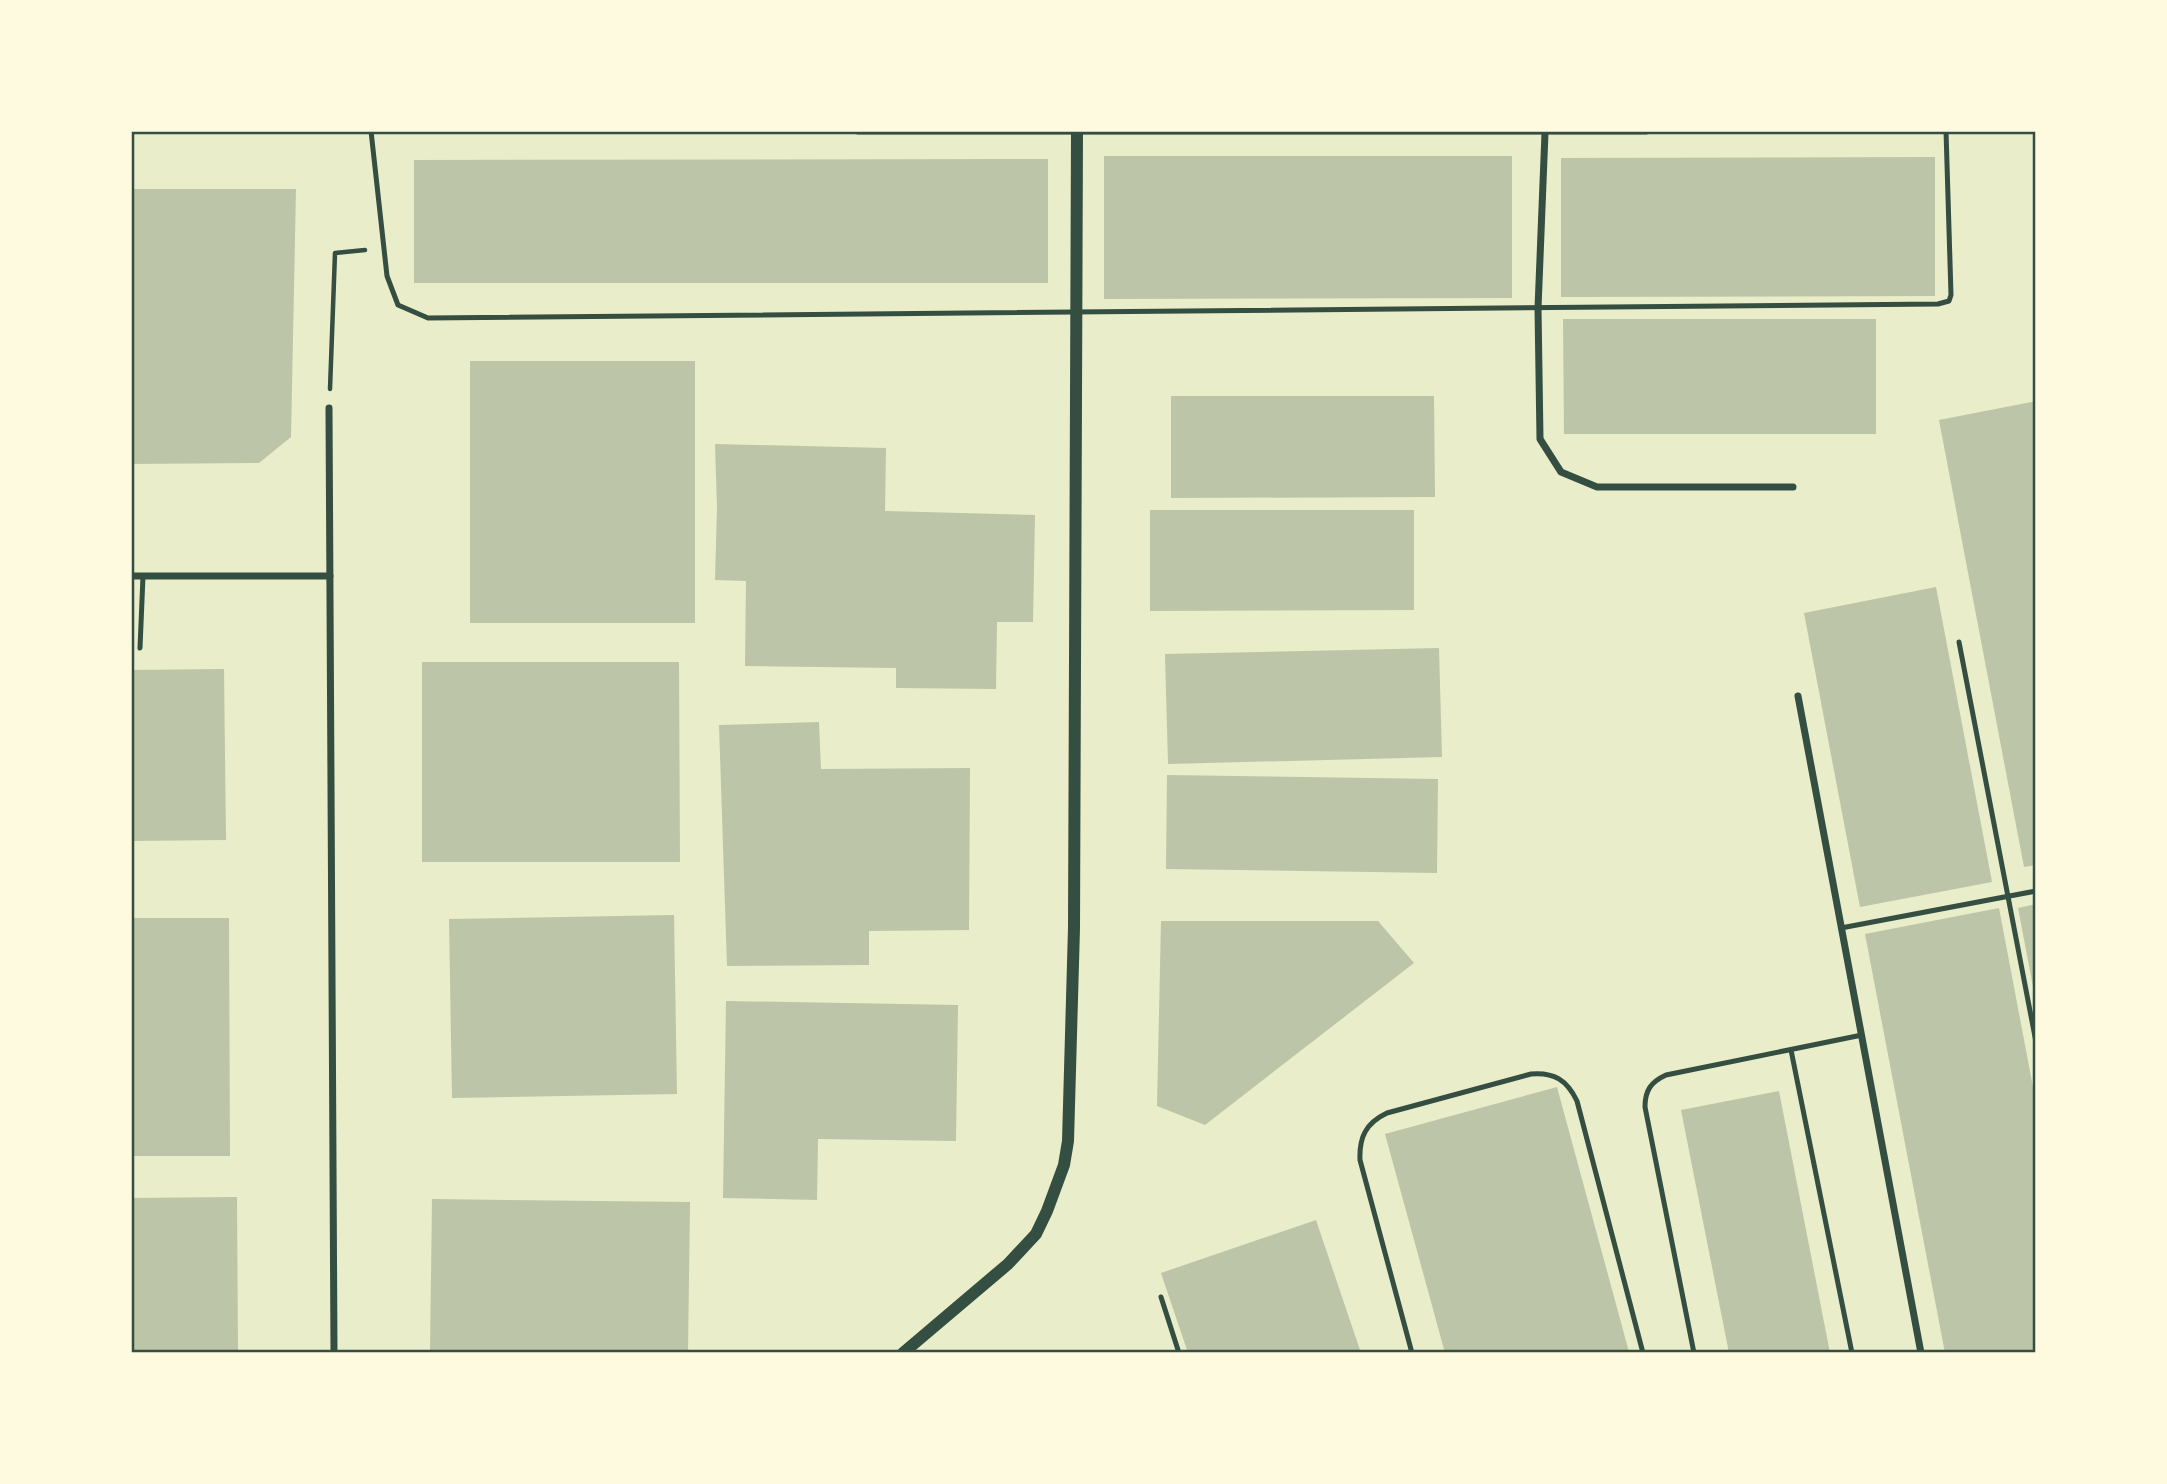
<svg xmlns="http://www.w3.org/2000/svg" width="2167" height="1484" viewBox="0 0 2167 1484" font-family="Figtree,sans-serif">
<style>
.building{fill:#bcc5a7}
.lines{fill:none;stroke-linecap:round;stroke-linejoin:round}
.path{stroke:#344e41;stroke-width:4.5}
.service{stroke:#344e41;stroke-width:5}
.minor{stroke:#344e41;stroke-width:7}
.tertiary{stroke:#344e41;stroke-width:12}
.neatline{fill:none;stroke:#344e41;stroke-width:2.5}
</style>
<rect width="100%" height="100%" fill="#e9edc9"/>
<!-- building -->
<g class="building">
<path d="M1104 156H1512V298L1104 299Z"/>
<path d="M1935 157V296L1561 297V158Z"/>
<path d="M1048 159V283H414V160Z"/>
<path d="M131 189H296L291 437 259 463 131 464Z"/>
<path d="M1563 319H1876V434H1564Z"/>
<rect x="470" y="361" width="225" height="262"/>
<path d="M1171 396H1434L1435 497 1171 498Z"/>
<path d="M2036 401V865L2024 867 1939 420Z"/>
<path d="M715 444 886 448 885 511 1035 515 1033 622H997L996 689 896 688V668L745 666 746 581 715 580 717 507Z"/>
<path d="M1150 510H1414V610L1150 611Z"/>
<path d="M1936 587 1992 882 1860 907 1804 613Z"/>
<path d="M1439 648 1442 757 1168 764 1165 654Z"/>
<path d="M422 662H679L680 862H422Z"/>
<path d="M224 669 226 840 131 841V670Z"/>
<path d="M819 722 821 769 970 768 969 930 869 931V965L727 966 719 725Z"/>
<path d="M1167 775 1438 779 1437 873 1166 869Z"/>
<path d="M2036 904V992H2034L2018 908Z"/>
<path d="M1999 908 2036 1103V1353H1945L1865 934Z"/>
<path d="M674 915 677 1094 452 1098 449 919Z"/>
<path d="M131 918H229L230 1156H131Z"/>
<path d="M1161 921H1378L1414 963 1205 1125 1157 1106Z"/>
<path d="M726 1001 958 1005 956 1141 818 1139 817 1200 723 1198Z"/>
<path d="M1557 1087 1629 1352 1445 1353 1385 1134Z"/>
<path d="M1779 1091 1830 1353H1729L1681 1110Z"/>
<path d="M237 1197 238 1353H131V1198Z"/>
<path d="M432 1199 690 1202 688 1353H430Z"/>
<path d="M1316 1220 1361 1353H1188L1161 1273Z"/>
</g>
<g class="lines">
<!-- path -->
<path class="path" d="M330 389 335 253 365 250"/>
<!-- service -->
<g class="service">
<path d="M371 131 387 276 398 305 428 318 1938 304 1949 301 1951 295 1946 131"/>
<path d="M1959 642 2036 1042"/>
<path d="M140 648 143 576"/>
<path d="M1841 928 2036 891"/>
<path d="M1791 1050 1852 1353"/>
<path d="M1161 1297 1179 1353"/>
<path d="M1412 1353 1360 1160C1359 1137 1366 1123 1387 1113L1531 1074C1554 1072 1567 1080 1577 1101L1643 1353"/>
<path d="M1694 1353 1645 1107C1645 1090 1651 1082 1666 1075L1862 1035"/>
</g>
<!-- minor -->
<g class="minor">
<path d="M858 131H1646"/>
<path d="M1545 133 1538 308 1540 439 1561 472 1597 487H1793"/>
<path d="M329 408 334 1353"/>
<path d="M131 576H330"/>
<path d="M1798 696 1921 1353"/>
</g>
<!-- tertiary -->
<path class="tertiary" d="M903 1353 1008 1264 1036 1234 1047 1211 1064 1165 1068 1141 1074 928 1077 131"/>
</g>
<!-- border -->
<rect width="2167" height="1484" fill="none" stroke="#fefae0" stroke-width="266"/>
<rect x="133" y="133" width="1901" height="1218" class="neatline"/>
</svg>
